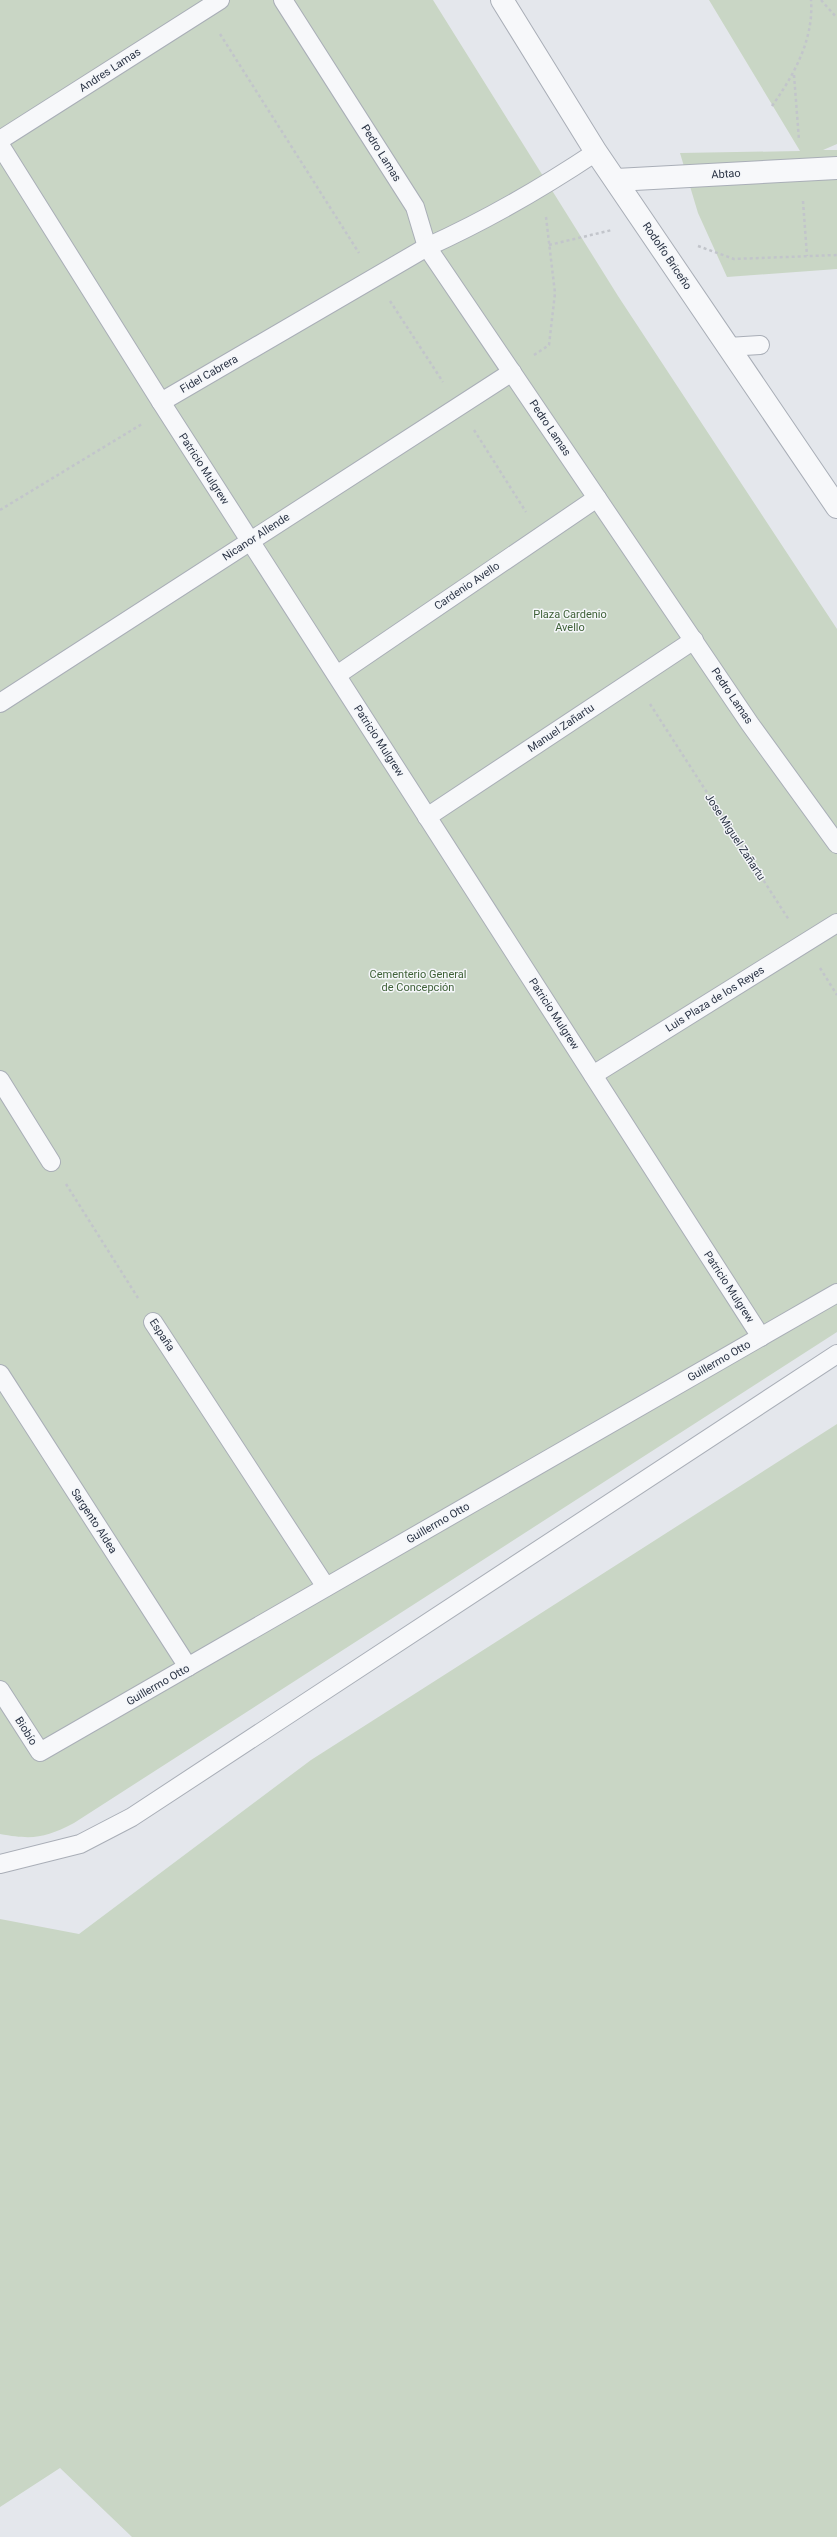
<svg xmlns="http://www.w3.org/2000/svg" width="837" height="2537" viewBox="0 0 837 2537" font-family="Roboto,sans-serif">
<style>
.green{fill:#c9d6c5}
.lines{fill:none;stroke-linecap:round;stroke-linejoin:round}
.service-casing{stroke:#a9aeb7;stroke-width:20}
.minor-casing{stroke:#a9aeb7;stroke-width:24}
.tertiary-casing{stroke:#a9aeb7;stroke-width:24}
.path{stroke:#c2c5cb;stroke-width:2.5;stroke-dasharray:3 3;stroke-linecap:butt}
.service{stroke:#f7f8fa;stroke-width:18}
.minor{stroke:#f7f8fa;stroke-width:22}
.tertiary{stroke:#f7f8fa;stroke-width:22}
.labels{text-anchor:middle;dominant-baseline:central;stroke-width:3;stroke-linejoin:round;paint-order:stroke}
.street-label{font-size:11px;fill:#2b3445;stroke:#f4f6f9}
.park-label{font-size:11px;fill:#3f6138;stroke:#f4f6f9}
</style>
<rect width="100%" height="100%" fill="#e4e7ec"/>
<!-- green -->
<g class="green">
<path d="M0 0H433L618 296 837 629V1332L74 1823C45 1838 33 1840 0 1834Z"/>
<path d="M709 0H837V144L823 150H837V269L727 277 698 213 680 153 800 151Z"/>
<path d="M837 1424V2537H132L60 2468 0 2507V1919L79 1934 311 1760Z"/>
</g>
<g class="lines">
<defs>
<g id="service">
<path d="M283 0 415 207 427 247 750 724 837 844"/>
<path d="M0 140 220 0"/>
<path d="M0 145 161 402 761 1337"/>
<path d="M728 347 760 345"/>
<path d="M161 402 427 247C487 220 542 188 596 152"/>
<path d="M337 675 597 498"/>
<path d="M0 703 512 372"/>
<path d="M427 817 694 640"/>
<path d="M593 1075 837 923"/>
<path d="M0 1080 51 1162"/>
<path d="M153 1322 326 1587"/>
<path d="M0 1374 188 1667"/>
<path d="M0 1690 40 1752 837 1293"/>
<path d="M0 1864 80 1844 132 1817 837 1354"/>
</g>
<path id="minor" d="M616 180 837 168"/>
<path id="tertiary" d="M502 0 596 152 837 507"/>
</defs>
<!-- service casing -->
<use href="#service" class="service-casing"/>
<!-- minor casing -->
<use href="#minor" class="minor-casing"/>
<!-- tertiary casing -->
<use href="#tertiary" class="tertiary-casing"/>
<!-- path -->
<g class="path">
<path d="M821 0 837 18"/>
<path d="M220 34 359 253"/>
<path d="M794 75 799 140"/>
<path d="M772 106C794 75 814 39 811 0"/>
<path d="M803 201 807 256"/>
<path d="M549 245 612 230"/>
<path d="M698 246 734 259 837 255"/>
<path d="M390 301 443 382"/>
<path d="M534 355 549 345 555 293 546 217"/>
<path d="M474 430 526 512"/>
<path d="M0 510 142 424"/>
<path d="M650 704 789 920"/>
<path d="M820 968 837 995"/>
<path d="M66 1184 138 1298"/>
</g>
<!-- service -->
<use href="#service" class="service"/>
<!-- minor -->
<use href="#minor" class="minor"/>
<!-- tertiary -->
<use href="#tertiary" class="tertiary"/>
</g>
<g class="labels">
<!-- street labels -->
<g class="street-label">
<text transform="translate(110 70) rotate(-33)">Andres Lamas</text>
<text transform="translate(381 153) rotate(58)">Pedro Lamas</text>
<text transform="translate(726 174) rotate(-3)">Abtao</text>
<text transform="translate(667 256) rotate(56)">Rodolfo Briceño</text>
<text transform="translate(209 374) rotate(-30)">Fidel Cabrera</text>
<text transform="translate(550 428) rotate(56)">Pedro Lamas</text>
<text transform="translate(204 469) rotate(57)">Patricio Mulgrew</text>
<text transform="translate(256 537) rotate(-33)">Nicanor Allende</text>
<text transform="translate(467 586) rotate(-34)">Cardenio Avello</text>
<text transform="translate(732 696) rotate(56)">Pedro Lamas</text>
<text transform="translate(561 728) rotate(-34)">Manuel Zañartu</text>
<text transform="translate(379 741) rotate(57)">Patricio Mulgrew</text>
<text transform="translate(735 837) rotate(57)">Jose Miguel Zañartu</text>
<text transform="translate(715 999) rotate(-32)">Luis Plaza de los Reyes</text>
<text transform="translate(554 1014) rotate(57)">Patricio Mulgrew</text>
<text transform="translate(729 1287) rotate(57)">Patricio Mulgrew</text>
<text transform="translate(162 1335) rotate(57)">España</text>
<text transform="translate(719 1361) rotate(-30)">Guillermo Otto</text>
<text transform="translate(94 1521) rotate(57)">Sargento Aldea</text>
<text transform="translate(438 1523) rotate(-30)">Guillermo Otto</text>
<text transform="translate(158 1685) rotate(-30)">Guillermo Otto</text>
<text transform="translate(26 1731) rotate(58)">Biobío</text>
</g>
<!-- park labels -->
<g class="park-label">
<text x="570" y="614">Plaza Cardenio<tspan x="570" dy="13">Avello</tspan></text>
<text x="418" y="974">Cementerio General<tspan x="418" dy="13">de Concepción</tspan></text>
</g>
</g>
</svg>
